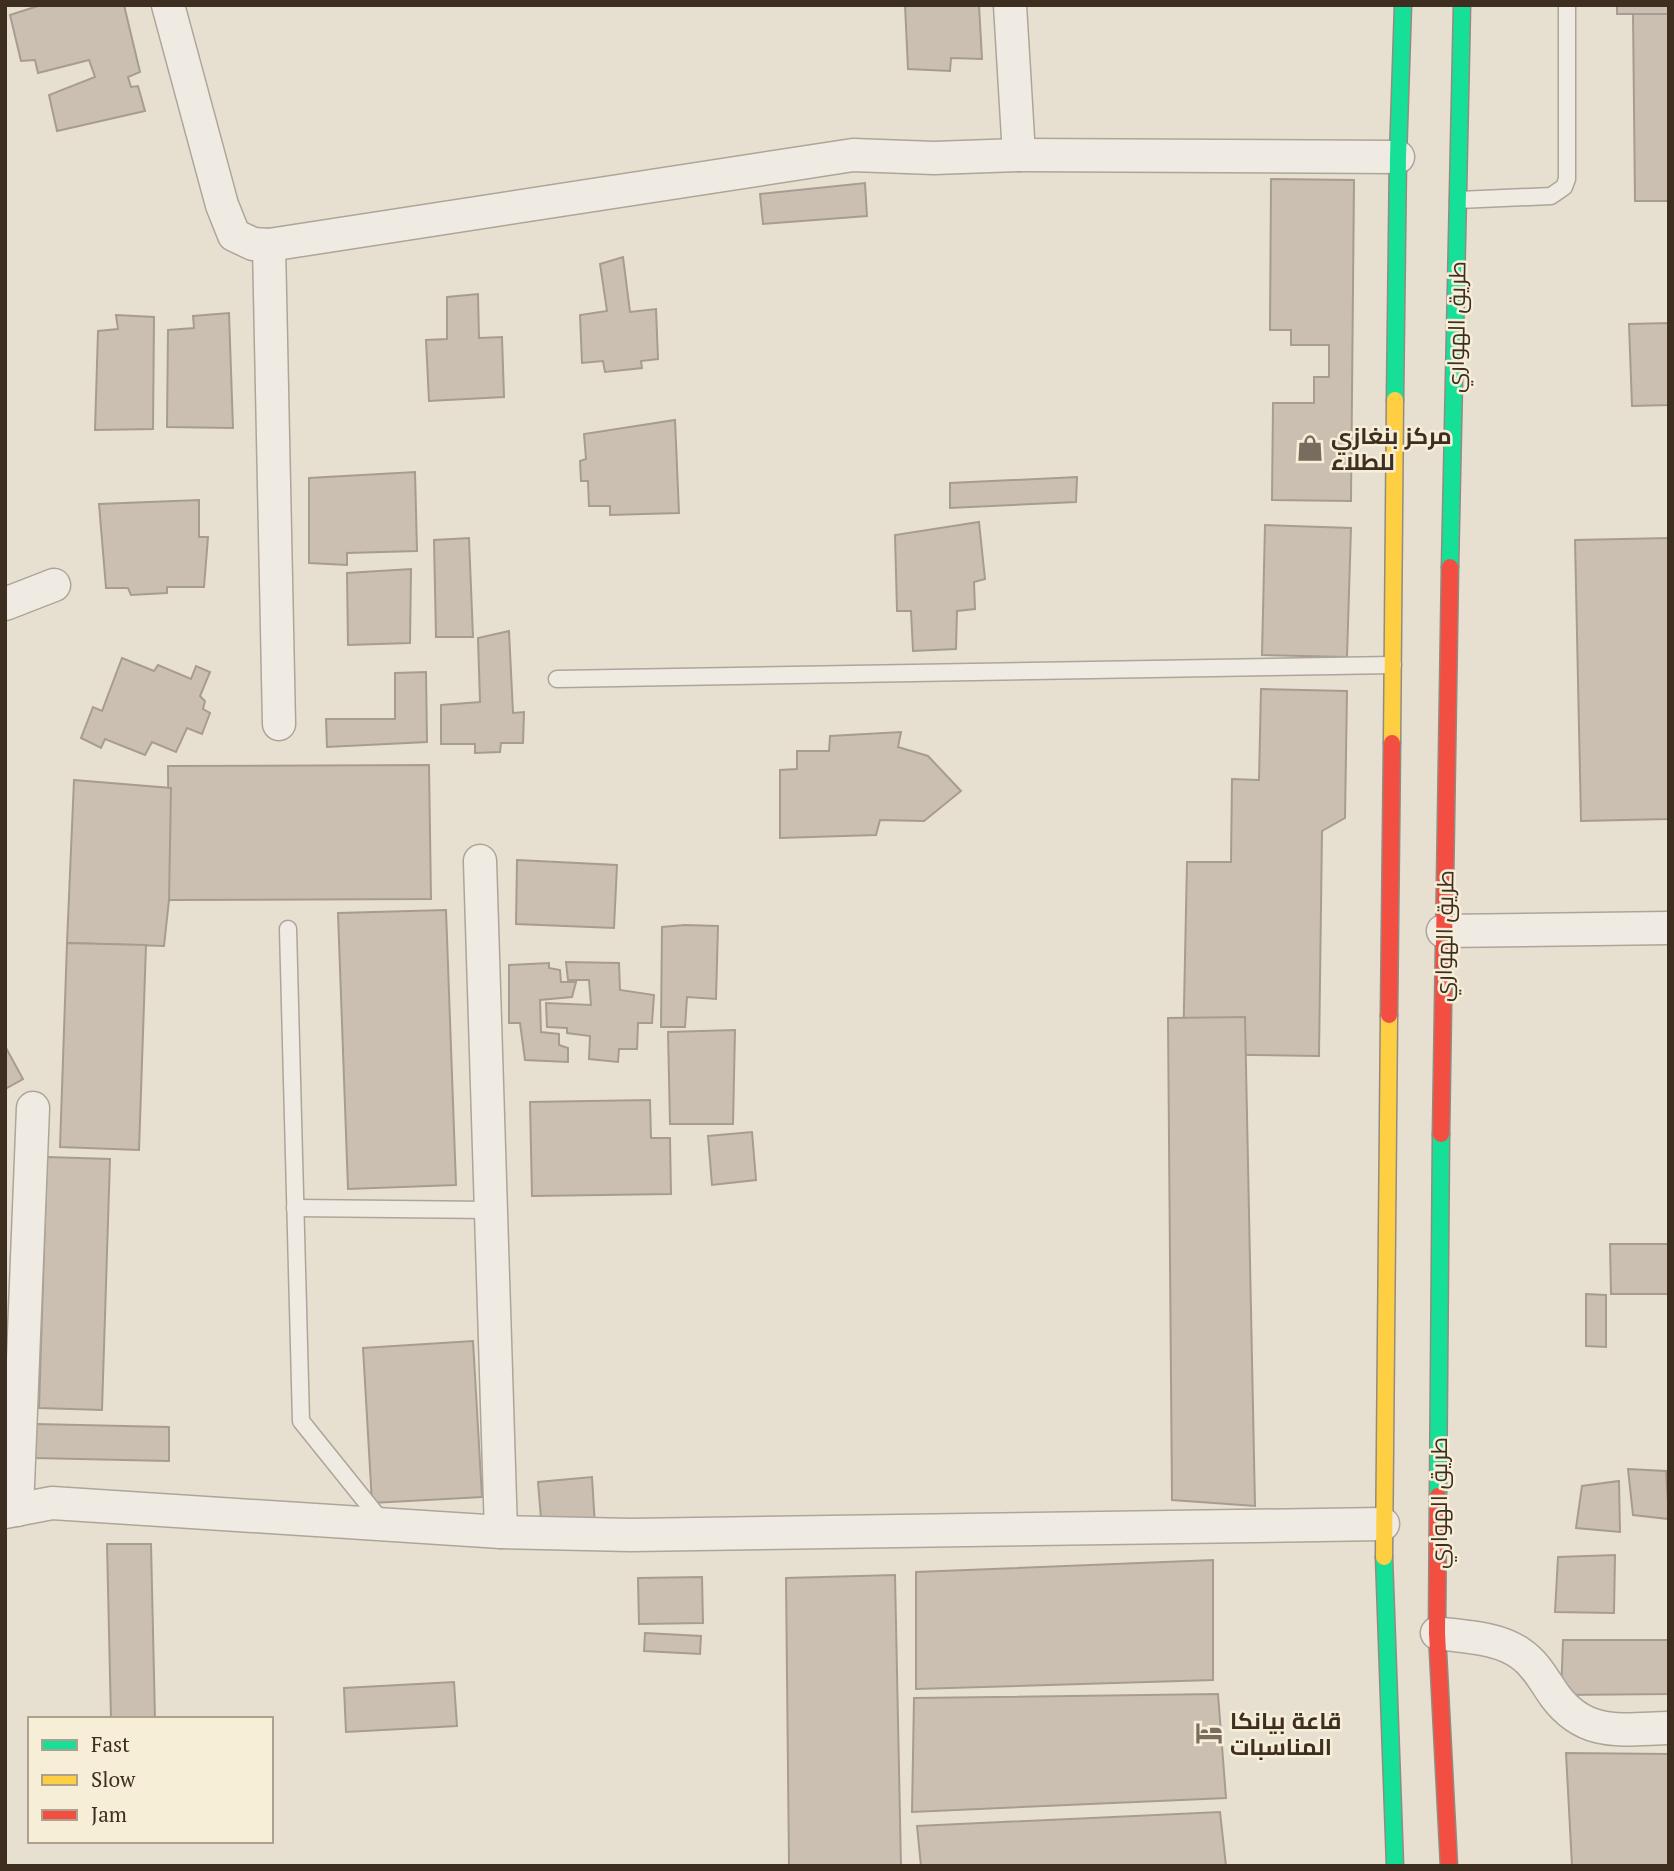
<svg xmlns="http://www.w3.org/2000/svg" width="1674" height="1871" viewBox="0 0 1674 1871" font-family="'PT Serif',Cairo,serif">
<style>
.building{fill:#cbbfb2;stroke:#a89c90;stroke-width:2}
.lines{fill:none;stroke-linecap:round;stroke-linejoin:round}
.lane-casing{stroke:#ada599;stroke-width:19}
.street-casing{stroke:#ada599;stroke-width:35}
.fast-casing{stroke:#928b80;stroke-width:19}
.slow-casing{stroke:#928b80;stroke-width:19}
.jam-casing{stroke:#928b80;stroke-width:19}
.lane{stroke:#efebe3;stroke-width:16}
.street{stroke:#efebe3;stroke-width:32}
.fast{stroke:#16e098;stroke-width:16}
.slow{stroke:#ffcf43;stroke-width:16}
.jam{stroke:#f24e42;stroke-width:16}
.labels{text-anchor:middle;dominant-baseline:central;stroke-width:5;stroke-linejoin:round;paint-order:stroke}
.street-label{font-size:23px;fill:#3d2e20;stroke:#f7eed8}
.poi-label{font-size:23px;font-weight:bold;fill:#3d2e20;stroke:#f7eed8;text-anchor:start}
</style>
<rect width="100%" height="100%" fill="#e7e0d1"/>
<!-- building -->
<g class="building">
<path d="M41 5H124L140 72 128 77 131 87 138 86 145 111 57 131 49 95 95 77 89 60 38 73 35 60 21 61 10 15Z"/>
<path d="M905 5H979L982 59 951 58 950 71 908 69Z"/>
<rect x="1617" y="5" width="52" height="9"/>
<path d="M1633 14H1669V201H1635Z"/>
<path d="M1271 179 1354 180 1351 501 1272 500 1273 403H1314V377H1329V345H1291V330H1270Z"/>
<path d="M865 183 867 216 763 224 760 194Z"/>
<path d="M623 257 630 312 656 309 658 359 641 361 642 368 605 372 603 361 582 363 580 315 607 311 600 264Z"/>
<path d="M478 294 479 338 502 337 504 397 429 401 426 340 447 339V297Z"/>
<path d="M229 313 233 428 167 427 168 330 194 328 193 316Z"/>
<path d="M116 315 154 317 153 429 95 430 98 331 118 329Z"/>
<path d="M1669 323V405L1632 406 1629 324Z"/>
<path d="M675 420 679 513 610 515V506H589L588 481H581L580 461 586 459 584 434Z"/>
<path d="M415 472 417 551 347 553V565L309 563V478Z"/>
<path d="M1077 477 1076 502 950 508V483Z"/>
<path d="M199 500V537H208L204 587H167V593L131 595 128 588H106L99 504Z"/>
<path d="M979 522 985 579 974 582 975 609 957 611 956 649 913 651 911 611H897L895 535Z"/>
<path d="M1265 525 1351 528 1347 657 1262 655Z"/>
<path d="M469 538 473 637H436L434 540Z"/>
<path d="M1669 538V819L1581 821 1575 540Z"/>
<path d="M411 569 410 643 348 645 347 573Z"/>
<path d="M509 631 513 713 524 712 523 743H501L500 752 475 753V744H441V705L480 702 478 638Z"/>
<path d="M122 658 154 671 158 665 191 679 196 666 210 672 200 696 205 701 203 709 210 713 202 734 187 728 176 752 152 742 145 755 105 739 101 748 81 738 93 707 102 711Z"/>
<path d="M426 672 427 742 327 747 326 719H395V673Z"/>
<path d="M1261 689 1347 691 1345 818 1322 831 1319 1056 1183 1054 1187 862H1231L1232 779 1259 780Z"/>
<path d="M901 732 898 747 928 756 961 791 924 821 880 820 876 835 780 838V770L797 769V751H829L830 736Z"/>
<path d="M429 765 431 899 169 900 168 766Z"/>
<path d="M74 780 171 788 169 900 164 946 67 943Z"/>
<path d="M517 860 617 865 614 928 516 924Z"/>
<path d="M446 910 456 1185 348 1189 338 913Z"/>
<path d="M685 925 718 926 716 999 687 997 685 1027H661L662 927Z"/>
<path d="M67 943 146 945 139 1150 60 1147Z"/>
<path d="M566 962 619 963 620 990 654 995 652 1023H638L637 1049H619L618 1062 589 1059 590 1036 567 1033V1028L547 1027 546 1003 591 1005 589 980H568Z"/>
<path d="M549 963V968L560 970 561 982H576L572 997 540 1000 541 1032 559 1034V1045L568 1048V1062L525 1060 520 1023H509V965Z"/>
<path d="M1245 1017 1255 1506 1172 1500 1168 1018Z"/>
<path d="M735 1030 733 1124H670L668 1032Z"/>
<path d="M5 1046 23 1079 5 1089Z"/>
<path d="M650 1100 651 1138H670L671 1194 532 1196 530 1102Z"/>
<path d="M752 1132 756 1180 712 1185 708 1136Z"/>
<path d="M47 1157 110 1159 102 1410 39 1408Z"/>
<path d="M1610 1244H1669V1294H1611Z"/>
<path d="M1586 1294 1606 1295V1347L1586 1346Z"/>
<path d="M473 1341 482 1497 372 1503 363 1348Z"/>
<path d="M35 1424 169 1427V1461L34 1458Z"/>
<path d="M1628 1469 1666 1471 1669 1519 1633 1515Z"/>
<path d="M592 1477 595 1526 542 1530 538 1482Z"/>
<path d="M1619 1481 1620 1532 1576 1528 1582 1486Z"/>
<path d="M107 1544H151L155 1719H111Z"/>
<path d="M1615 1555 1614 1613 1555 1612 1558 1557Z"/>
<path d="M1213 1560V1680L916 1689V1572Z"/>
<path d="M895 1575 901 1866H789L786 1578Z"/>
<path d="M702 1577 703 1623 639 1624 638 1578Z"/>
<path d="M645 1633 701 1636 700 1654 644 1651Z"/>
<path d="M1563 1640H1669V1694L1561 1695Z"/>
<path d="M454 1682 457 1726 346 1732 344 1688Z"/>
<path d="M1218 1694 1226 1798 912 1812 914 1698Z"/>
<path d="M1566 1753 1669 1754V1866H1572Z"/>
<path d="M1220 1812 1226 1866H921L917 1826Z"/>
</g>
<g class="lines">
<defs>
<g id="lane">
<path d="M1458 200 1551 196 1564 187 1567 179V5"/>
<path d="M557 679 1393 665"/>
<path d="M288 929 301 1421 383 1523"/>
<path d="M295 1208 491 1210"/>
</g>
<g id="street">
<path d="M168 5 222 205 234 235 253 244 269 245 853 155 934 158 1019 155 1398 157"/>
<path d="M1010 5 1019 155"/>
<path d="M269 245 279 724"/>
<path d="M5 604 54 585"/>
<path d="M480 861 501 1532"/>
<path d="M1443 931 1669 928"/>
<path d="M17 1510 33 1108"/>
<path d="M5 1512 52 1503 501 1532 631 1535 1383 1524"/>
<path d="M1437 1633C1464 1637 1498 1637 1521 1654 1536 1664 1545 1682 1555 1696 1586 1738 1623 1729 1669 1728"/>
</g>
<g id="fast">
<path d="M1395 400 1398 157 1403 5"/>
<path d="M1450 567 1462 5"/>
<path d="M1438 1496 1441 1134"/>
<path d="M1384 1557 1395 1866"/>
</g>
<g id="slow">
<path d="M1392 743 1395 400"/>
<path d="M1384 1557 1389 1015"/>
</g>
<g id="jam">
<path d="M1389 1015 1392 743"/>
<path d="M1441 1134 1450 567"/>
<path d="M1438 1496 1437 1633 1449 1866"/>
</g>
</defs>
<!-- lane casing -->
<use href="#lane" class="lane-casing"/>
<!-- street casing -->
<use href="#street" class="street-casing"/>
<!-- fast casing -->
<use href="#fast" class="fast-casing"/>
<!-- slow casing -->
<use href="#slow" class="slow-casing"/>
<!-- jam casing -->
<use href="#jam" class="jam-casing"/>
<!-- lane -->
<use href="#lane" class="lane"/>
<!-- street -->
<use href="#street" class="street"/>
<!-- fast -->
<use href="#fast" class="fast"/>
<!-- slow -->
<use href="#slow" class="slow"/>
<!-- jam -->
<use href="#jam" class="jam"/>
</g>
<!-- icons -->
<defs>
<symbol id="shop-bare" viewBox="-9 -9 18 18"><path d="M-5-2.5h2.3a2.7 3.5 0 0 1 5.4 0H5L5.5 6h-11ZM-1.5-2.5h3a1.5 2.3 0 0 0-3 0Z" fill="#786c5e" stroke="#f7eed8" stroke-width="2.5" paint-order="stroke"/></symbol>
<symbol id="hotel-bare" viewBox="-9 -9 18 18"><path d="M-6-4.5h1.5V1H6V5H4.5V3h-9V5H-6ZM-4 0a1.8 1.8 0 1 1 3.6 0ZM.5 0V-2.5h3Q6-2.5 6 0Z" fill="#786c5e" stroke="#f7eed8" stroke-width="2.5" paint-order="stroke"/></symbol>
</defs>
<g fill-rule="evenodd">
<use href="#shop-bare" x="1291" y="429" width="38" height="38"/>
<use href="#hotel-bare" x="1190" y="1714" width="38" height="38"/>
</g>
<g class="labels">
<!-- street labels -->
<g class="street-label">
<text transform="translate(1456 327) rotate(-89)">طريق الهواري</text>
<text transform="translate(1444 936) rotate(-89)">طريق الهواري</text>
<text transform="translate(1438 1503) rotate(-90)">طريق الهواري</text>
</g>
<!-- poi labels -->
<g class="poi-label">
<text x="1331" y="435">مركز بنغازي<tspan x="1331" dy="26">للطلاء</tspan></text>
<text x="1230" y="1720">قاعة بيانكا<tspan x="1230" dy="26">المناسبات</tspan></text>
</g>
</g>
<!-- border -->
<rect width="1674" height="1871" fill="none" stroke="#3d2e20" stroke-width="14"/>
<!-- legend -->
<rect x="28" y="1717" width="245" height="126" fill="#f7eed8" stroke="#ada18e" stroke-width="2"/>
<rect x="42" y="1740" width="35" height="10" fill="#16e098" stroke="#ada18e" stroke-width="2"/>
<text x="91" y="1752" font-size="21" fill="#3d2e20">Fast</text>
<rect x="42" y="1775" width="35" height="10" fill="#ffcf43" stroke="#ada18e" stroke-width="2"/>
<text x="91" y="1787" font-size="21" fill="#3d2e20">Slow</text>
<rect x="42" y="1810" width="35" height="10" fill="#f24e42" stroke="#ada18e" stroke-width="2"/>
<text x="91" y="1822" font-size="21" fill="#3d2e20">Jam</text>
</svg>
